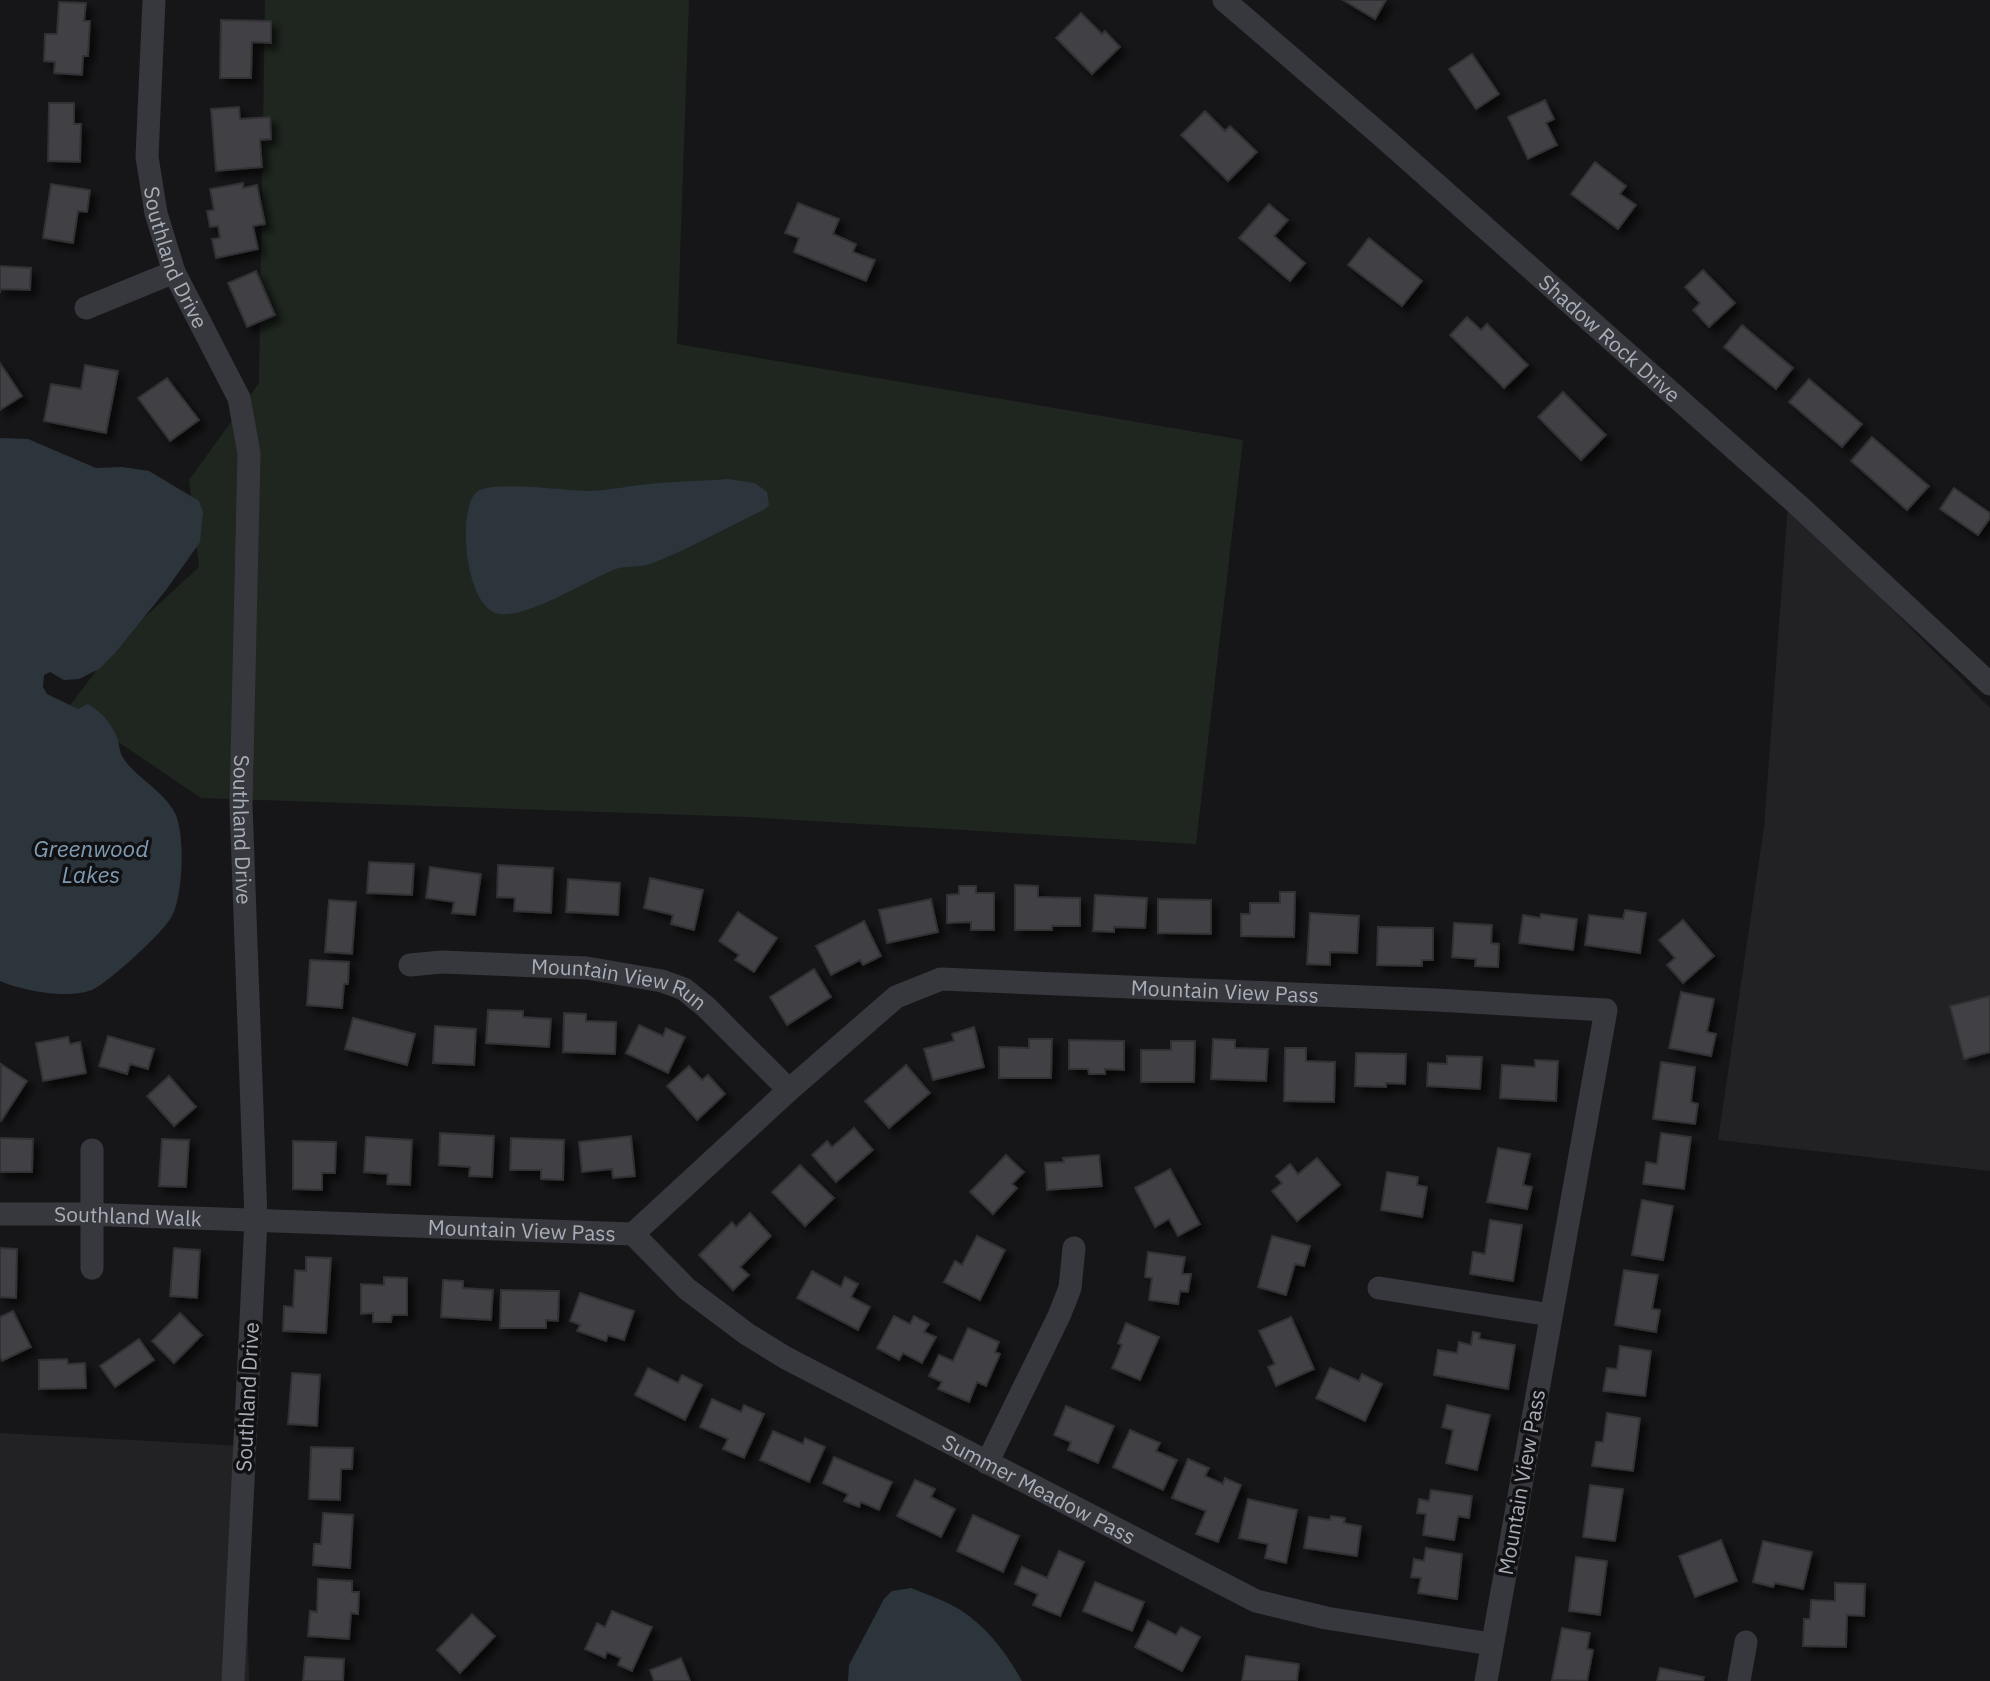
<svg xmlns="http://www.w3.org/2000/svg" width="1990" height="1681" viewBox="0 0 1990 1681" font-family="'IBM Plex Sans',sans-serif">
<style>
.built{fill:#222225}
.green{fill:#1e261f}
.water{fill:#2c353c}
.building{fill:#404145;stroke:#303034;stroke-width:2;filter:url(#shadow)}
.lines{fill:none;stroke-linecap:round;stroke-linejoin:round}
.street{stroke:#37383d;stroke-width:23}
.labels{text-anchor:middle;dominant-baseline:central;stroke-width:7;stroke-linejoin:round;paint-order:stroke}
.street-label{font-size:21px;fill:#a8adb8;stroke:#111113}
.water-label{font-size:23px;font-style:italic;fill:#7f9bb3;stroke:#111113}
</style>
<defs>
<filter id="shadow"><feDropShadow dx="6" dy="6" stdDeviation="3.5" flood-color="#0009"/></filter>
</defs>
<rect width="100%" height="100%" fill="#161618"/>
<!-- built -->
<g class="built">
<path d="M1788 504 1990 708V1171L1718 1140 1764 827Z"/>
<path d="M0 1433 244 1446 249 1681H0Z"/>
</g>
<!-- green -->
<path class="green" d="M265 0H689L677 344 1243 440 1196 844 747 817 201 798 114 739 62 716 118 642 199 567 189 480 259 383Z"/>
<!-- water -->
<g class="water">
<path d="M0 438 28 439 96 468 122 467 149 471 199 501 203 512 200 542 166 590 115 653 99 669 79 679 64 680 50 672 44 675 43 687 47 694 78 709 88 704C103 713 112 724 118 740 119 745 120 752 122 756 133 776 165 791 176 815 185 838 183 894 172 916 164 932 111 980 94 989 70 1000 23 991 0 981Z"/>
<path d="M728 479 755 483 767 492 769 505 765 509C728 527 687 550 650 564 638 568 625 565 613 570 585 582 529 617 500 614 464 611 455 500 480 490 503 481 564 491 591 491 610 490 630 486 649 484 675 481 702 481 728 479Z"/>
<path d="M911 1588C928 1595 947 1601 962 1611 988 1628 1007 1654 1022 1681H848L849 1665 884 1599 892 1591Z"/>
</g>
<!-- building -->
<g class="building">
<path d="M1343 0H1386L1375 19Z"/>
<path d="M59 2 86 3 84 21H90L88 56H83L82 75 54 73 55 62 44 61 45 34H57Z"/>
<path d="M1081 13 1102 34 1105 31 1120 47 1092 74 1056 38Z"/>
<path d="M221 20 271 21V43L252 42 251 78H220Z"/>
<path d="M1472 54 1499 94 1476 109 1449 69Z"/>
<path d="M1545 100 1554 119 1546 123 1557 145 1528 159 1508 117Z"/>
<path d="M49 103H74V124H81L80 162 48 161Z"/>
<path d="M239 107 240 119 270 117 271 139 260 140 262 167 216 171 211 109Z"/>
<path d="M1205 111 1225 131 1230 126 1257 152 1228 181 1181 135Z"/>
<path d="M1595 162 1626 186 1620 194 1636 205 1618 229 1571 194Z"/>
<path d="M243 183V188L257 185 265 224 253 226 258 249 216 258 212 239 220 238 218 226 210 227 207 211 214 210 210 189Z"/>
<path d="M51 184 90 190 87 212 78 211 73 243 43 238Z"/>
<path d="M798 203 839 219 833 234 856 244 853 252 875 260 866 281 794 252 799 238 785 233Z"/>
<path d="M1269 204 1288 220 1274 236 1305 263 1290 281 1239 238Z"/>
<path d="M1369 238 1422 281 1402 306 1348 265Z"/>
<path d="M0 266 31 268 30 290 0 289V293Z"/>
<path d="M1703 270 1735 303 1709 327 1693 310 1700 303 1685 287Z"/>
<path d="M256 271 275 315 247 327 228 283Z"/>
<path d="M1467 317 1481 330 1487 324 1528 365 1504 388 1450 335Z"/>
<path d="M1742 325 1793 368 1776 389 1724 347Z"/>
<path d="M0 363 22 396 0 410Z"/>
<path d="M85 365 118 371 106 433 44 421 51 384 81 389Z"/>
<path d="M167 378 199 420 170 441 138 398Z"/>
<path d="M1809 379 1862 424 1842 447 1789 402Z"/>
<path d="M1563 392 1606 435 1581 460 1538 417Z"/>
<path d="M1872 437 1929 486 1907 510 1851 461Z"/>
<path d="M1954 488 1990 513V518L1978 535 1940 509Z"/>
<path d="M369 862 414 864 412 895 367 893Z"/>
<path d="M498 865 553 868 551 913 514 911 515 898 497 897Z"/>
<path d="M430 867 481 874 475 915 452 913 454 902 426 898Z"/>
<path d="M650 878 703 890 694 930 671 924 673 915 644 908Z"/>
<path d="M568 879 620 883 618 915 566 912Z"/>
<path d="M1015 885 1038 886V897L1080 898V926H1052V930H1015Z"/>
<path d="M959 886H976V893H994V930H971V922L947 923V895L959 894Z"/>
<path d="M1280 892H1295L1294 937 1241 936V914H1250V903H1280Z"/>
<path d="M1095 895 1147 898 1145 928 1114 927V932L1093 931Z"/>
<path d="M931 899 938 932 887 943 879 910Z"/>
<path d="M1158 899 1211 900V934L1158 933Z"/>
<path d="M329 900 356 902 352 954 325 952Z"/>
<path d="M1625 910 1646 913 1640 953 1585 945 1589 915 1623 919Z"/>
<path d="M738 912 777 938 754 972 735 960 739 955 719 941Z"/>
<path d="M1310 913 1359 916 1357 953 1330 952V965L1307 964Z"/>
<path d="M1541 914 1577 919 1573 950 1519 943 1523 915 1540 918Z"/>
<path d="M1683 920 1714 956 1683 983 1667 965 1675 958 1659 940Z"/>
<path d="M864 921 881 956 863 965 860 960 831 975 816 946Z"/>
<path d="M1454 923 1492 925 1491 943 1499 944 1498 967 1475 966 1476 959 1452 957Z"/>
<path d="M1378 927 1433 928V960H1422V966L1377 965Z"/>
<path d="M310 960 349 962 348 984H344L342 1008 307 1005Z"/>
<path d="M814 969 831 997 787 1025 770 997Z"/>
<path d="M1681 992 1714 999 1707 1032 1716 1034 1711 1056 1669 1048Z"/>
<path d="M1990 996V1052L1964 1059 1950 1006Z"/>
<path d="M488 1010 523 1011V1017L551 1019 549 1047 486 1043Z"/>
<path d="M564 1013 586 1014V1021L616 1022 615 1054 563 1052Z"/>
<path d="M353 1018 415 1034 407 1065 345 1049Z"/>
<path d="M639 1025 663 1036 666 1028 685 1037 668 1073 626 1053Z"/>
<path d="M435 1026 476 1029 474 1065 433 1063Z"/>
<path d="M974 1027 984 1067 933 1080 924 1049 954 1041 952 1034Z"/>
<path d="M108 1036 154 1049 148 1069 130 1064 127 1074 99 1066Z"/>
<path d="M68 1037 70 1044 80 1042 86 1073 43 1081 36 1043Z"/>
<path d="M1029 1039H1052L1051 1078H999V1047L1029 1048Z"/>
<path d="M1213 1039 1235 1040V1048L1268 1049 1266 1081 1211 1079Z"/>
<path d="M1069 1040 1124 1041V1070L1105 1069V1074H1089L1088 1069H1069Z"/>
<path d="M1171 1041H1195L1194 1082H1141V1050H1171Z"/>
<path d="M1285 1048H1306V1061L1335 1062 1334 1102 1284 1101Z"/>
<path d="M1356 1053 1406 1054 1405 1084 1386 1083V1087L1355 1086Z"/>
<path d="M1447 1056 1482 1057 1480 1089 1427 1086 1428 1063 1447 1064Z"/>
<path d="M1535 1060 1558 1061 1556 1101 1500 1098 1502 1065 1535 1067Z"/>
<path d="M1661 1062 1695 1067 1691 1102 1698 1104 1695 1124 1653 1119Z"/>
<path d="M1 1064 27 1081 1 1121 0 1120Z"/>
<path d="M906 1065 930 1093 889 1128 865 1101Z"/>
<path d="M689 1066 702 1080 708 1075 725 1094 697 1120 667 1086Z"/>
<path d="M169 1076 196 1107 174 1126 147 1096Z"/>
<path d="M854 1128 873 1150 836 1182 812 1155 827 1141 832 1147Z"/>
<path d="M440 1133 494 1136 492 1177 469 1176 470 1167 439 1165Z"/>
<path d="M1661 1133 1691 1137 1684 1189 1643 1184 1646 1162 1657 1164Z"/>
<path d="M631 1136 635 1176 613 1178 612 1169 582 1172 579 1142Z"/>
<path d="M366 1137 412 1140 410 1185 387 1184 388 1174 364 1172Z"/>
<path d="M0 1138 33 1139 32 1172H0Z"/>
<path d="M511 1138 564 1140 563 1180 541 1179V1170H510Z"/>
<path d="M162 1139 189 1140 186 1187 159 1186Z"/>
<path d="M293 1141 336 1142 335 1173H322V1190L293 1189Z"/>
<path d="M1498 1148 1530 1154 1523 1185 1532 1187 1527 1209 1487 1202Z"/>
<path d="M1006 1155 1024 1172 1012 1184 1017 1188 993 1214 970 1192Z"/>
<path d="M1099 1155 1102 1186 1047 1190 1045 1163 1064 1162 1063 1158Z"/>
<path d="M1317 1158 1340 1185 1297 1221 1272 1191 1282 1183 1276 1176 1290 1164 1298 1174Z"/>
<path d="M800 1165 834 1198 805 1226 772 1192Z"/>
<path d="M1170 1169 1200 1224 1178 1236 1169 1219 1155 1227 1135 1188Z"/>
<path d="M1387 1172 1418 1177 1417 1185 1427 1187 1422 1217 1381 1210Z"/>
<path d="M1642 1200 1673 1206 1663 1260 1632 1255Z"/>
<path d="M750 1213 771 1236 740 1267 749 1275 733 1290 699 1255 732 1222 736 1227Z"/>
<path d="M1490 1220 1522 1225 1513 1281 1470 1274 1473 1252 1485 1254Z"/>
<path d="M977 1236 1005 1250 980 1300 944 1282 955 1261 962 1265Z"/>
<path d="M1272 1236 1310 1246 1304 1266 1295 1264 1286 1295 1258 1287Z"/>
<path d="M0 1248 17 1249 16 1298 0 1297Z"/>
<path d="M174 1248 200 1250 197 1298 170 1296Z"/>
<path d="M1148 1252 1185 1257 1182 1274H1191L1188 1292 1180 1291 1178 1304 1149 1300 1152 1278 1145 1277Z"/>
<path d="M306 1257 331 1258 326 1333 283 1331 284 1306 293 1307 295 1270 306 1271Z"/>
<path d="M1624 1270 1658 1275 1652 1309 1660 1310 1656 1332 1615 1325Z"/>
<path d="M812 1271 841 1287 845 1277 858 1284 851 1297 870 1307 858 1330 797 1298Z"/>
<path d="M384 1277 407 1278V1315H392L391 1322H373V1313L361 1314V1284L384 1285Z"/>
<path d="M443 1280 463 1281V1288L493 1290 491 1320 441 1317Z"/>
<path d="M501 1290 559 1291 558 1321 546 1320V1328H500Z"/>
<path d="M580 1293 634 1311 624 1340 608 1335 606 1341 577 1331 580 1325 570 1321Z"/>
<path d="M13 1311 31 1347 2 1361 0 1356V1317Z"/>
<path d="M180 1313 202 1335 174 1363 152 1341Z"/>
<path d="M894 1316 910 1324 914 1316 929 1324 924 1332 936 1337 922 1363 903 1353 899 1360 877 1348Z"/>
<path d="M1291 1317 1314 1369 1276 1386 1268 1367 1275 1364 1259 1331Z"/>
<path d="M1126 1323 1159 1337 1140 1380 1112 1368 1122 1345 1118 1343Z"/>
<path d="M968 1328 999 1342 995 1352 1000 1354 986 1386 977 1382 969 1402 938 1389 942 1382 929 1376 939 1355 953 1361Z"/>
<path d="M1473 1332 1480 1333 1479 1339 1515 1345 1508 1389 1434 1375 1438 1350 1457 1353 1459 1342 1471 1345Z"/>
<path d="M139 1339 154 1360 115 1387 100 1366Z"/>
<path d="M1620 1346 1651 1351 1645 1396 1603 1391 1607 1368 1617 1369Z"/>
<path d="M67 1359 68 1364 85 1363 86 1388 39 1389V1360Z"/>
<path d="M648 1368 678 1383 682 1375 702 1385 685 1420 635 1395Z"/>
<path d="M1330 1368 1359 1381 1362 1374 1382 1384 1365 1421 1316 1398Z"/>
<path d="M292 1373 320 1375 317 1426 288 1424Z"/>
<path d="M712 1399 741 1412 744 1405 764 1414 744 1458 723 1449 728 1439 700 1427Z"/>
<path d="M1447 1405 1490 1415 1477 1470 1446 1463 1453 1430 1442 1427Z"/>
<path d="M1066 1406 1114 1426 1098 1463 1068 1450 1071 1442 1054 1435Z"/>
<path d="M1607 1413 1640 1418 1633 1471 1592 1466 1596 1442H1603Z"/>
<path d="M1130 1430 1160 1443 1156 1451 1177 1460 1163 1490 1113 1467Z"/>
<path d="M773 1431 803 1444 805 1438 825 1447 809 1482 760 1460Z"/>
<path d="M311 1447 353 1448 352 1469H341L340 1500 309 1499Z"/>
<path d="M834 1457 892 1482 879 1510 861 1502 859 1507 844 1501 848 1494 823 1483Z"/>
<path d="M1188 1459 1209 1468 1205 1476 1223 1484 1225 1478 1241 1485 1218 1542 1196 1534 1206 1511 1172 1498Z"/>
<path d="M915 1480 935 1489 931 1497 955 1509 941 1537 897 1516Z"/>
<path d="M1590 1485 1623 1489 1615 1541 1583 1537Z"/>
<path d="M1431 1490 1472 1496 1469 1518 1458 1516 1454 1540 1423 1535 1426 1514 1417 1513 1419 1499 1429 1501Z"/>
<path d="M1248 1499 1297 1510 1286 1563 1265 1558 1268 1544 1239 1538Z"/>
<path d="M323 1513 353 1515 350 1568 313 1565 314 1544H321Z"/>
<path d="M973 1515 1019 1536 1003 1572 957 1551Z"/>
<path d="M1331 1516 1345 1518 1344 1523 1361 1526 1357 1556 1304 1548 1309 1517 1330 1520Z"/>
<path d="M1721 1540 1737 1581 1695 1597 1679 1556Z"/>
<path d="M1763 1541 1812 1552 1803 1589 1775 1583 1773 1587 1753 1582Z"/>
<path d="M1426 1548 1462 1554 1457 1599 1418 1593 1421 1578 1411 1577 1414 1559 1424 1561Z"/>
<path d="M1059 1551 1084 1562 1060 1616 1033 1605 1038 1594 1015 1584 1022 1567 1047 1578Z"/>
<path d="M1576 1557 1607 1561 1600 1615 1569 1611Z"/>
<path d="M318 1579 352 1581V1592H359L358 1614 351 1613 349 1639 308 1636 310 1611 317 1612Z"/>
<path d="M1095 1582 1144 1602 1132 1631 1083 1611Z"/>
<path d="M1835 1583 1865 1584 1864 1616 1847 1615 1846 1647 1803 1646 1804 1619H1810L1811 1600 1835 1601Z"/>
<path d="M612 1611 652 1627 632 1671 618 1665 621 1658 607 1652 605 1658 585 1649 597 1623 605 1627Z"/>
<path d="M472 1614 495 1636 460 1673 437 1650Z"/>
<path d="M1148 1621 1176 1635 1181 1627 1200 1637 1182 1671 1135 1647Z"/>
<path d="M1562 1628 1590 1633 1587 1649 1593 1650 1587 1681 1552 1680Z"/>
<path d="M1246 1656 1299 1664 1297 1681H1242Z"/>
<path d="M305 1657 344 1659 343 1681H303Z"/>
<path d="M681 1658 690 1681H654L650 1670Z"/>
<path d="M1660 1668 1704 1677 1703 1681H1657Z"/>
</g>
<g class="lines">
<!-- street -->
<g class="street">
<path id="s1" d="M154 0 147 157 156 213 174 272 239 398 249 453 241 804 256 1220 233 1681"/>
<path id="s2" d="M1224 0 1383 137 1798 505 1990 684"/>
<path d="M86 308 174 272"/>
<path id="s3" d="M410 965 442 962 587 968 662 981 684 989 706 1007 789 1090"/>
<path id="s4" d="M0 1214H83L633 1234 789 1090 896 997 941 979 1437 1000 1606 1010 1486 1681"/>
<path id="s5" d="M633 1234 687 1289 747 1334 786 1358 1256 1601 1326 1618 1491 1644"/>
<path d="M92 1268V1150"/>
<path d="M1379 1288 1551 1315"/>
<path d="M987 1463 1059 1316 1070 1288 1074 1248"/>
<path d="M1739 1681 1746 1642"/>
</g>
</g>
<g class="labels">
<!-- street labels -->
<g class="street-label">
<text stroke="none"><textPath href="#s1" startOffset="262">Southland Drive</textPath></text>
<text stroke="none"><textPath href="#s2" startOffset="513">Shadow Rock Drive</textPath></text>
<text stroke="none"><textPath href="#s1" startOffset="850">Southland Drive</textPath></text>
<text stroke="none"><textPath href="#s3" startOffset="212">Mountain View Run</textPath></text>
<text stroke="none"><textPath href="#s4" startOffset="1320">Mountain View Pass</textPath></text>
<text stroke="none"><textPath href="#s4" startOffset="128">Southland Walk</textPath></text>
<text stroke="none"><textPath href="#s4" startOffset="522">Mountain View Pass</textPath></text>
<text transform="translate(247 1397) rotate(-87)">Southland Drive</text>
<text transform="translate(1521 1482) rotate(-80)">Mountain View Pass</text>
<text stroke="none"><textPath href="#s5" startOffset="483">Summer Meadow Pass</textPath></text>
</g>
<!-- water labels -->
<g class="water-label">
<text x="91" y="848">Greenwood<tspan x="91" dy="26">Lakes</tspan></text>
</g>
</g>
</svg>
